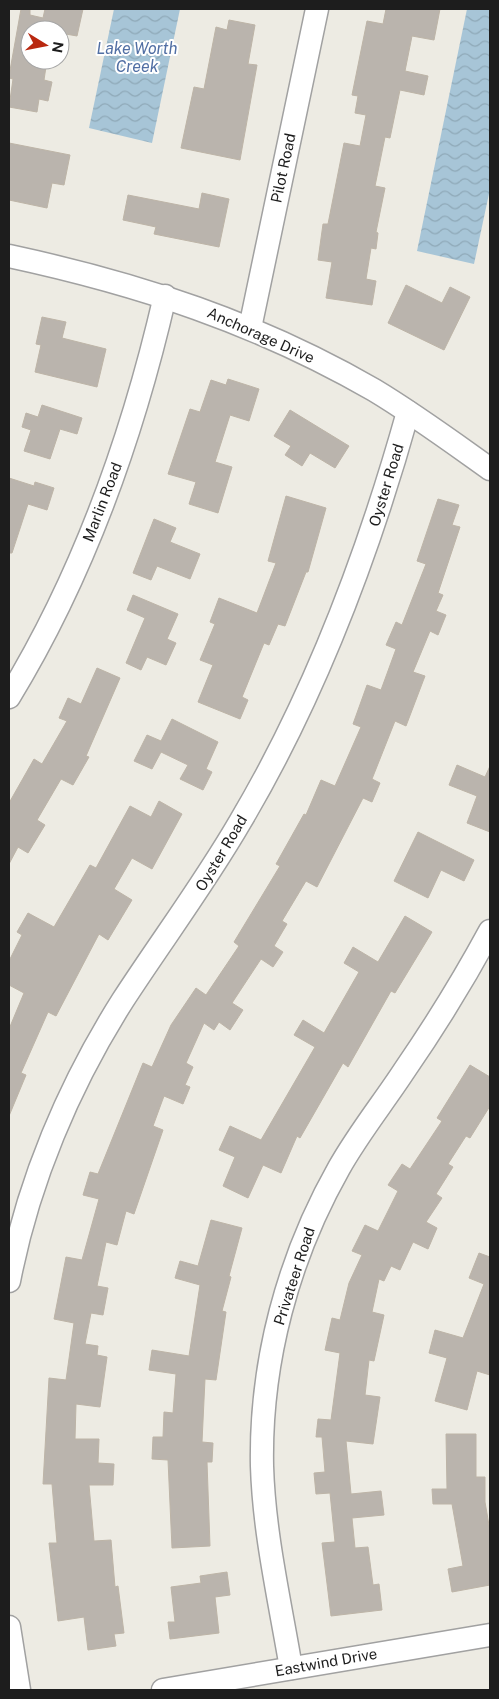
<svg xmlns="http://www.w3.org/2000/svg" width="499" height="1699" viewBox="0 0 499 1699" font-family="'Public Sans',sans-serif">
<style>
.water{fill:url(#water-waves)}
.building{fill:#bab4ad;stroke:#bdb4a7}
.lines{fill:none;stroke-linecap:round;stroke-linejoin:round}
.minor-casing{stroke:#a1a1a1;stroke-width:25}
.minor{stroke:#fff;stroke-width:22}
.labels{text-anchor:middle;dominant-baseline:central;stroke-width:4;stroke-linejoin:round;paint-order:stroke}
.street-label{font-size:15px;fill:#1d1d1d;stroke:#fff}
.water-label{font-size:16px;font-style:italic;fill:#516fa4;stroke:#fff}
</style>
<defs>
<pattern id="water-waves" width="16" height="10" patternUnits="userSpaceOnUse" patternTransform="scale(1.25)"><rect width="16" height="10" fill="#a7c5d7"/><path d="M0 5q4-4 8 0t8 0" fill="none" stroke="#8fa9b8"/></pattern>
</defs>
<rect width="100%" height="100%" fill="#edebe3"/>
<!-- water -->
<g class="water">
<path d="M114 9H180L152 143 89 128Z"/>
<path d="M467 9H490V189L474 264 417 251Z"/>
</g>
<!-- building -->
<g class="building">
<path d="M21 9H30V15L43 18 45 9H83L77 36 60 33V30H30V60H47L44 80 52 82 48 101 39 99 37 112 9 107 13 79 9 78V76Z"/>
<path d="M386 9H440L434 40 412 36 405 71 428 76 424 95 400 90 390 138 385 137 375 186 385 188 376 232 378 233 376 249 371 248 366 279 376 281 372 305 326 298 332 262 318 260 323 224H328L344 143 360 146 366 115 355 113 358 96 352 95 367 21 383 24Z"/>
<path d="M229 20 255 25 248 64 257 65 240 160 181 148 194 87 204 89 216 27 227 30Z"/>
<path d="M9 143 70 155 64 185 52 183 47 208 9 200Z"/>
<path d="M202 193 229 199 219 247 154 234 156 227 123 220 128 195 199 209Z"/>
<path d="M406 285 442 303 450 287 470 297 444 350 388 323Z"/>
<path d="M42 317 66 322 62 338 106 349 97 387 35 372 41 345 36 344Z"/>
<path d="M228 379 259 389 249 421 230 415 215 462 232 467 218 513 189 504 196 482 168 474 190 409 200 412 211 380 226 385Z"/>
<path d="M42 405 82 418 77 434 60 429 50 459 24 451 31 430 22 427 26 413 38 417Z"/>
<path d="M290 410 349 446 335 468 310 453 302 466 285 455 291 446 274 436Z"/>
<path d="M9 478 34 486 35 482 54 488 47 510 28 504 12 553H9Z"/>
<path d="M286 496 326 508 308 572H306L285 626 278 624 269 645 264 643 242 697 248 700 240 719 198 702 213 665 200 660 215 624 210 622 219 598 257 613 276 563 268 561Z"/>
<path d="M438 499 459 505 452 525 460 527 438 593 443 595 436 611 446 615 438 635 430 631 413 672 425 676 406 726 395 721 372 779 380 783 372 802 363 798 317 887 306 881 282 921 287 924 274 946 283 952 273 967 261 959 232 1003 243 1010 230 1030 219 1022 214 1030 204 1023 186 1063 193 1067 185 1085 190 1087 183 1104 164 1096 153 1126 163 1130 134 1214 126 1211 117 1245 106 1242 97 1286 108 1288 103 1315 91 1313 85 1344 98 1346 97 1355 107 1357 100 1407 76 1404 75 1439H99L98 1463 114 1464 113 1485H89L94 1541 111 1540 115 1587 118 1586 124 1633 114 1634 116 1646 88 1650 84 1617 58 1621 49 1543H57L52 1484H43L49 1378 66 1380 74 1323 54 1319 66 1257 82 1260 99 1199 83 1195 90 1172 98 1174 143 1063 152 1067 171 1025 196 988 206 995 239 946 234 942 280 866 276 864 304 814 306 815 321 780 335 786 361 727 353 724 367 685 381 690 396 649 386 645 396 622 402 625 426 564 417 561Z"/>
<path d="M154 519 176 528 170 542 200 554 190 579 157 566 151 580 133 573Z"/>
<path d="M133 595 178 614 167 639 176 643 166 665 147 657 141 670 126 663 145 618 127 610Z"/>
<path d="M97 668 120 678 86 756 89 757 73 785 61 779 37 820 45 825 28 853 18 847 9 864V803L34 759 42 764 67 721 59 718 68 698 81 704Z"/>
<path d="M172 719 218 742 206 769 212 772 203 790 180 779 188 765 161 752 152 769 134 761 147 735 161 741Z"/>
<path d="M457 765 485 777 490 766V832L467 823 477 796 449 785Z"/>
<path d="M159 801 182 814 152 869 132 858 114 889 132 900 108 940 99 934 56 1016 48 1012 21 1073 26 1075 9 1116V1029L24 993 9 985V961L22 935 17 932 28 913 54 927 90 865 96 868 130 806 151 817Z"/>
<path d="M418 832 474 860 464 881 441 870 428 898 394 881Z"/>
<path d="M405 916 432 932 395 993 391 991 348 1067 343 1063 300 1138 297 1136 281 1173 263 1165 248 1198 223 1186 235 1157 219 1150 230 1126 261 1140 315 1047 294 1035 303 1020 324 1033 359 972 344 963 353 947 378 962Z"/>
<path d="M470 1065 490 1077V1106L470 1138 466 1136 448 1164 453 1167 436 1194 442 1198 426 1222 437 1228 428 1249 413 1242 400 1270 391 1266 384 1281 379 1279 372 1312 384 1315 374 1361 369 1360 365 1395 380 1397 373 1444 346 1441 351 1494 381 1491 384 1515 352 1518 355 1548 368 1547 373 1585 379 1584 382 1610 331 1616 322 1543 335 1542 330 1493 316 1494 314 1473 325 1472 322 1437H316L318 1419 331 1420 340 1353 325 1350 332 1318 340 1320 349 1283 362 1255 352 1251 365 1225 378 1231 398 1191 388 1185 402 1164 410 1169 442 1121 437 1118Z"/>
<path d="M211 1220 242 1228 229 1276 231 1277 222 1311 226 1312 216 1380 205 1379 202 1442 213 1443 212 1462H207L210 1546 172 1548 168 1460 152 1459 153 1437H163L164 1412 173 1413 176 1374 149 1370 152 1350 189 1356 200 1285 175 1278 180 1261 198 1266Z"/>
<path d="M479 1253 490 1257V1375L477 1371 467 1410 435 1401 447 1358 429 1353 435 1330 463 1338 484 1284 469 1278Z"/>
<path d="M446 1434H476V1477H485V1502L490 1531V1585L452 1592 448 1569 463 1566 452 1504H433L432 1489H447Z"/>
<path d="M227 1572 230 1595 215 1597 219 1633 170 1639 168 1622H175L171 1587 201 1583 200 1576Z"/>
</g>
<g class="lines">
<defs>
<g id="minor">
<path d="M9 256C139 284 258 323 374 390 414 414 452 442 490 469"/>
<path d="M250 328 317 9"/>
<path d="M9 697C84 574 133 435 165 296"/>
<path d="M9 1281C28 1182 69 1085 123 1000 162 940 204 884 240 822 316 694 368 555 408 412"/>
<path d="M9 1627 19 1690"/>
<path d="M291 1668C280 1602 264 1534 262 1466 260 1362 288 1258 339 1168 358 1134 383 1103 404 1071 435 1026 464 979 490 931"/>
<path d="M163 1690 490 1635"/>
</g>
</defs>
<!-- minor casing -->
<use href="#minor" class="minor-casing"/>
<!-- minor -->
<use href="#minor" class="minor"/>
</g>
<g class="labels">
<!-- street labels -->
<g class="street-label">
<text transform="translate(283 168) rotate(-78)">Pilot Road</text>
<text transform="translate(261 335) rotate(24)">Anchorage Drive</text>
<text transform="translate(386 485) rotate(-73)">Oyster Road</text>
<text transform="translate(102 502) rotate(-69)">Marlin Road</text>
<text transform="translate(221 853) rotate(-59)">Oyster Road</text>
<text transform="translate(294 1276) rotate(-72)">Privateer Road</text>
<text transform="translate(326 1662) rotate(-10)">Eastwind Drive</text>
</g>
<!-- water labels -->
<g class="water-label">
<text x="137" y="48">Lake Worth<tspan x="137" dy="18">Creek</tspan></text>
</g>
</g>
<!-- border -->
<rect width="499" height="1699" fill="none" stroke="#1d1d1d" stroke-width="20"/>
<!-- north arrow -->
<g transform="translate(45 45) rotate(100)"><circle r="24" fill="#ffffff" stroke="#a5a5a5"/>
<path d="M0-4L9 19L0 12L-9 19Z" fill="#b92810"/>
<text y="-8" font-size="14" font-weight="bold" text-anchor="middle" fill="#1d1d1d">N</text>
</g>
</svg>
